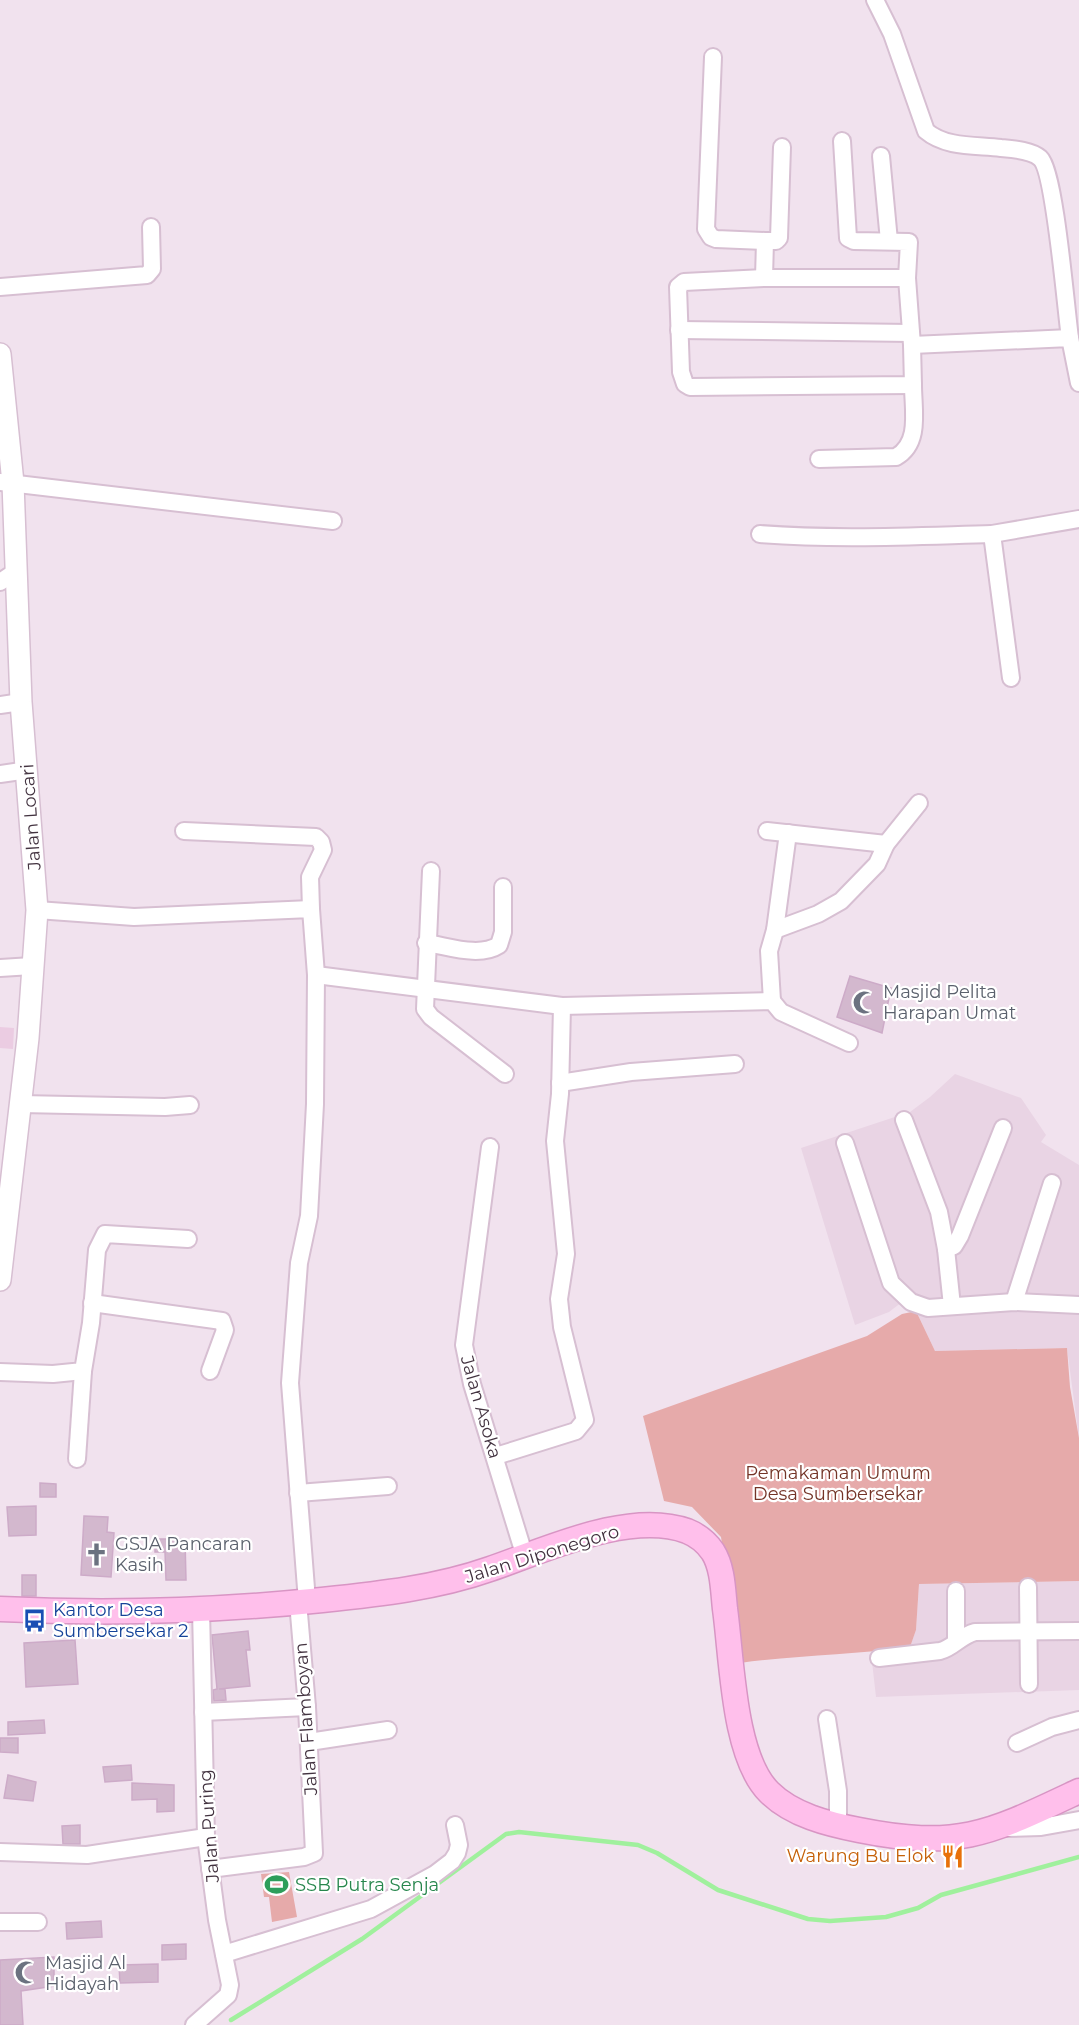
<svg xmlns="http://www.w3.org/2000/svg" width="1079" height="2025" viewBox="0 0 1079 2025" font-family="Montserrat,sans-serif">
<style>
.residential{fill:#e9d4e4}
.education{fill:#ebcce2}
.green{fill:#e6aaaa}
.lines{fill:none;stroke-linecap:round;stroke-linejoin:round}
.stream{stroke:#a0f09d;stroke-width:4.5}
.building{fill:#d3b8ce;stroke:#cdabc8;stroke-width:1.5}
.minor-casing{stroke:#d7bfd2;stroke-width:20}
.tertiary-casing{stroke:#d7bfd2;stroke-width:24}
.secondary-casing{stroke:#d895c4;stroke-width:27}
.minor{stroke:#fff;stroke-width:16}
.tertiary{stroke:#fff;stroke-width:21}
.secondary{stroke:#ffbfeb;stroke-width:24}
.labels{text-anchor:middle;dominant-baseline:central;stroke-width:4.5;stroke-linejoin:round;paint-order:stroke}
.street-label{font-size:18px;fill:#433340;stroke:#fff}
.worship-label{font-size:18px;fill:#5b616d;stroke:#fff;text-anchor:start}
.park-label{font-size:18px;fill:#743427;stroke:#fff}
.transit-label{font-size:18px;fill:#164399;stroke:#fff;text-anchor:start}
.food-label{font-size:18px;fill:#c56008;stroke:#fff;text-anchor:end}
.leisure-label{font-size:18px;fill:#27864d;stroke:#fff;text-anchor:start}
</style>
<rect width="100%" height="100%" fill="#f1e2ee"/>
<!-- residential -->
<g class="residential">
<path d="M955 1074 1021 1098 1046 1135 1041 1142 1079 1165V1438L1067 1348 935 1351 916 1311 902 1302 889 1312 855 1325 801 1148 910 1112 930 1097Z"/>
<path d="M1079 1581V1690L876 1697 871 1653 910 1646 916 1630 919 1584Z"/>
</g>
<!-- education -->
<path class="education" d="M0 1027 14 1028 13 1049 0 1048Z"/>
<!-- green -->
<g class="green">
<path d="M916 1311 935 1351 1067 1348 1070 1387 1079 1438V1581L919 1584 916 1630 910 1647C854 1655 797 1655 740 1663L721 1537 692 1507 664 1501 643 1416 867 1336 902 1314Z"/>
<path d="M289 1872 297 1917 272 1922 269 1897H264L261 1874Z"/>
</g>
<g class="lines">
<!-- stream -->
<path class="stream" d="M231 2020 362 1939 506 1834 519 1832 638 1845 657 1853 718 1890 808 1919 830 1921 886 1917 918 1908 941 1895 1079 1857"/>
</g>
<!-- building -->
<g class="building">
<path d="M850 976 891 988 882 1033 837 1017Z"/>
<path d="M40 1483 56 1484V1497H40Z"/>
<path d="M36 1506V1535L9 1536 7 1507Z"/>
<path d="M84 1516 108 1517 107 1532 114 1533 111 1577 81 1575Z"/>
<path d="M155 1539H185L186 1580H166L165 1552H155Z"/>
<rect x="22" y="1575" width="14" height="21"/>
<path d="M248 1631 250 1650H246L250 1686 219 1689H225L226 1700 214 1701 213 1690 217 1689 212 1635Z"/>
<path d="M75 1640 78 1684 26 1687 24 1643Z"/>
<path d="M44 1720 45 1733 8 1735V1722Z"/>
<path d="M0 1738H18V1753L0 1752Z"/>
<path d="M131 1765 132 1780 105 1782 103 1767Z"/>
<path d="M8 1775 36 1782 33 1801 4 1798Z"/>
<path d="M132 1783 174 1785V1811L157 1812V1799L132 1800Z"/>
<path d="M80 1825V1844H63L62 1826Z"/>
<path d="M101 1921 102 1937 67 1939 66 1923Z"/>
<path d="M186 1944V1959L162 1960V1945Z"/>
<path d="M54 1957V1986L21 1991 23 2025H0V1960Z"/>
<path d="M158 1964V1982L120 1983 119 1965Z"/>
</g>
<g class="lines">
<defs>
<g id="minor">
<path d="M875 0 892 34 926 131C946 148 976 145 1001 148 1012 149 1031 150 1040 158 1055 171 1066 311 1070 338"/>
<path d="M713 57 706 229 711 237 716 239 765 241"/>
<path d="M842 141 848 238 854 241 909 242 907 278 912 345 1070 338 1079 383"/>
<path d="M881 156 889 241"/>
<path d="M764 278 765 241H776L779 238 782 147"/>
<path d="M907 278H764L684 282 678 287 681 372 685 384 690 387 913 385 912 345"/>
<path d="M0 287 147 275 152 269 151 227"/>
<path d="M679 330 911 333"/>
<path d="M819 459 896 457C921 443 913 410 913 385"/>
<path d="M0 482 333 521"/>
<path d="M760 534C838 540 914 536 992 534"/>
<path d="M0 582 18 570"/>
<path d="M1011 678 992 534 1079 519"/>
<path d="M0 705 21 702"/>
<path d="M0 774 28 770"/>
<path d="M184 831 316 837 321 842 323 850 310 877 311 909"/>
<path d="M767 831 886 844"/>
<path d="M431 871 425 1009 431 1017 505 1074"/>
<path d="M37 910 134 917 311 909 316 975 315 1104 309 1216 299 1263 290 1383 307 1601"/>
<path d="M775 930 818 914 841 901 877 864 886 844 919 803"/>
<path d="M426 943C448 946 479 958 499 945L503 932V887"/>
<path d="M0 968 32 966"/>
<path d="M316 975 562 1006 772 1001 781 1012 849 1043"/>
<path d="M772 1001 769 951 775 930 788 833"/>
<path d="M560 1083 631 1072 735 1064"/>
<path d="M21 1104 165 1107 190 1105"/>
<path d="M904 1120 939 1212 946 1249 952 1306"/>
<path d="M845 1143 891 1283 911 1302 928 1308 1014 1302 1079 1305"/>
<path d="M490 1147 464 1345 472 1384 525 1557"/>
<path d="M946 1249 954 1246 960 1236 1003 1128"/>
<path d="M1014 1302 1052 1183"/>
<path d="M92 1303 222 1321 225 1330 210 1371"/>
<path d="M0 1372 53 1374 83 1371 91 1323 97 1250 105 1234 188 1239"/>
<path d="M496 1456 576 1431 585 1420 562 1327 559 1299 566 1254 555 1141 560 1094 562 1006"/>
<path d="M77 1459 83 1371"/>
<path d="M298 1493 388 1486"/>
<path d="M1028 1587 1029 1684"/>
<path d="M956 1640V1591"/>
<path d="M879 1658 940 1651C953 1648 960 1636 975 1632L1079 1631"/>
<path d="M203 1712 307 1707"/>
<path d="M827 1719 838 1791V1825"/>
<path d="M309 1742 388 1730"/>
<path d="M1017 1743 1052 1727 1079 1720"/>
<path d="M1006 1828 1041 1827 1079 1820"/>
<path d="M0 1852 87 1855 206 1837"/>
<path d="M210 1869 304 1857 314 1853 307 1707 298 1602"/>
<path d="M0 1922H38"/>
<path d="M224 1954 371 1909 435 1874 452 1861 457 1853 459 1845 455 1825"/>
<path d="M194 2025 228 1995 230 1985 217 1920 206 1837 201 1609"/>
</g>
<path id="tertiary" d="M0 354 13 483 21 702 37 910 28 1038 0 1280"/>
<path id="secondary" d="M0 1609C107 1614 216 1611 322 1600 379 1594 436 1588 490 1569 546 1550 629 1510 687 1531 697 1535 707 1543 713 1552 723 1568 723 1591 725 1609 732 1659 733 1756 769 1792 792 1815 828 1824 859 1830 959 1850 990 1833 1079 1791"/>
</defs>
<!-- minor casing -->
<use href="#minor" class="minor-casing"/>
<!-- tertiary casing -->
<use href="#tertiary" class="tertiary-casing"/>
<!-- secondary casing -->
<use href="#secondary" class="secondary-casing"/>
<!-- minor -->
<use href="#minor" class="minor"/>
<!-- tertiary -->
<use href="#tertiary" class="tertiary"/>
<!-- secondary -->
<use href="#secondary" class="secondary"/>
</g>
<!-- icons -->
<defs>
<symbol id="mosque-bare" viewBox="-9 -9 18 18"><path d="M3.5-4.9A6 6 0 1 0 3.5 4.9A5 5 0 1 1 3.5-4.9Z" fill="#6b7280" stroke="#fff" stroke-width="2.5" paint-order="stroke"/></symbol>
<symbol id="church-bare" viewBox="-9 -9 18 18"><path d="M-1.2-6h2.4v3.5h3.3v2.4h-3.3V6h-2.4V-.1h-3.3v-2.4h3.3Z" fill="#6b7280" stroke="#fff" stroke-width="2.5" paint-order="stroke"/></symbol>
<symbol id="bus-bare" viewBox="-9 -9 18 18"><path d="M-5-6H5V4H4V6H2V4H-2V6H-4V4H-5ZM-3.5-4V0h7V-4ZM-3.5 1.2v1.5H-2V1.2ZM2 1.2v1.5H3.5V1.2Z" fill="#1a4fb4" stroke="#fff" stroke-width="2.5" paint-order="stroke"/></symbol>
<symbol id="restaurant-bare" viewBox="-9 -9 18 18"><path d="M-5-6h1v4h1v-4h1v4h1v-4h1v5L-1.5 .5V6h-2V.5L-5-1ZM5-6V6H3V1.5H1.5Q1.5-4 5-6Z" fill="#e8710a" stroke="#fff" stroke-width="2.5" paint-order="stroke"/></symbol>
<symbol id="stadium-bare" viewBox="-9 -9 18 18"><path d="M0-5a6.5 5 0 1 0 0 10a6.5 5 0 1 0 0-10ZM-3.5-1.8h7v3.6h-7Z" fill="#2e9e5b" stroke="#fff" stroke-width="2.5" paint-order="stroke"/></symbol>
</defs>
<g fill-rule="evenodd">
<use href="#mosque-bare" x="848" y="986" width="33" height="33"/>
<use href="#church-bare" x="80" y="1538" width="33" height="33"/>
<use href="#bus-bare" x="18" y="1604" width="33" height="33"/>
<use href="#restaurant-bare" x="936" y="1840" width="33" height="33"/>
<use href="#stadium-bare" x="260" y="1868" width="33" height="33"/>
<use href="#mosque-bare" x="10" y="1956" width="33" height="33"/>
</g>
<g class="labels">
<!-- street labels -->
<g class="street-label">
<text transform="translate(31 817) rotate(-94)">Jalan Locari</text>
<text transform="translate(481 1407) rotate(74)">Jalan Asoka</text>
<text transform="translate(542 1554) rotate(-17)">Jalan Diponegoro</text>
<text transform="translate(306 1719) rotate(-94)">Jalan Flamboyan</text>
<text transform="translate(209 1826) rotate(-94)">Jalan Puring</text>
</g>
<!-- worship labels -->
<g class="worship-label">
<text x="883" y="992">Masjid Pelita<tspan x="883" dy="21">Harapan Umat</tspan></text>
<text x="115" y="1544">GSJA Pancaran<tspan x="115" dy="21">Kasih</tspan></text>
<text x="45" y="1963">Masjid Al<tspan x="45" dy="21">Hidayah</tspan></text>
</g>
<!-- park labels -->
<g class="park-label">
<text x="838" y="1473">Pemakaman Umum<tspan x="838" dy="21">Desa Sumbersekar</tspan></text>
</g>
<!-- transit labels -->
<g class="transit-label">
<text x="53" y="1610">Kantor Desa<tspan x="53" dy="21">Sumbersekar 2</tspan></text>
</g>
<!-- food labels -->
<g class="food-label">
<text x="934" y="1856">Warung Bu Elok</text>
</g>
<!-- leisure labels -->
<g class="leisure-label">
<text x="295" y="1885">SSB Putra Senja</text>
</g>
</g>
</svg>
